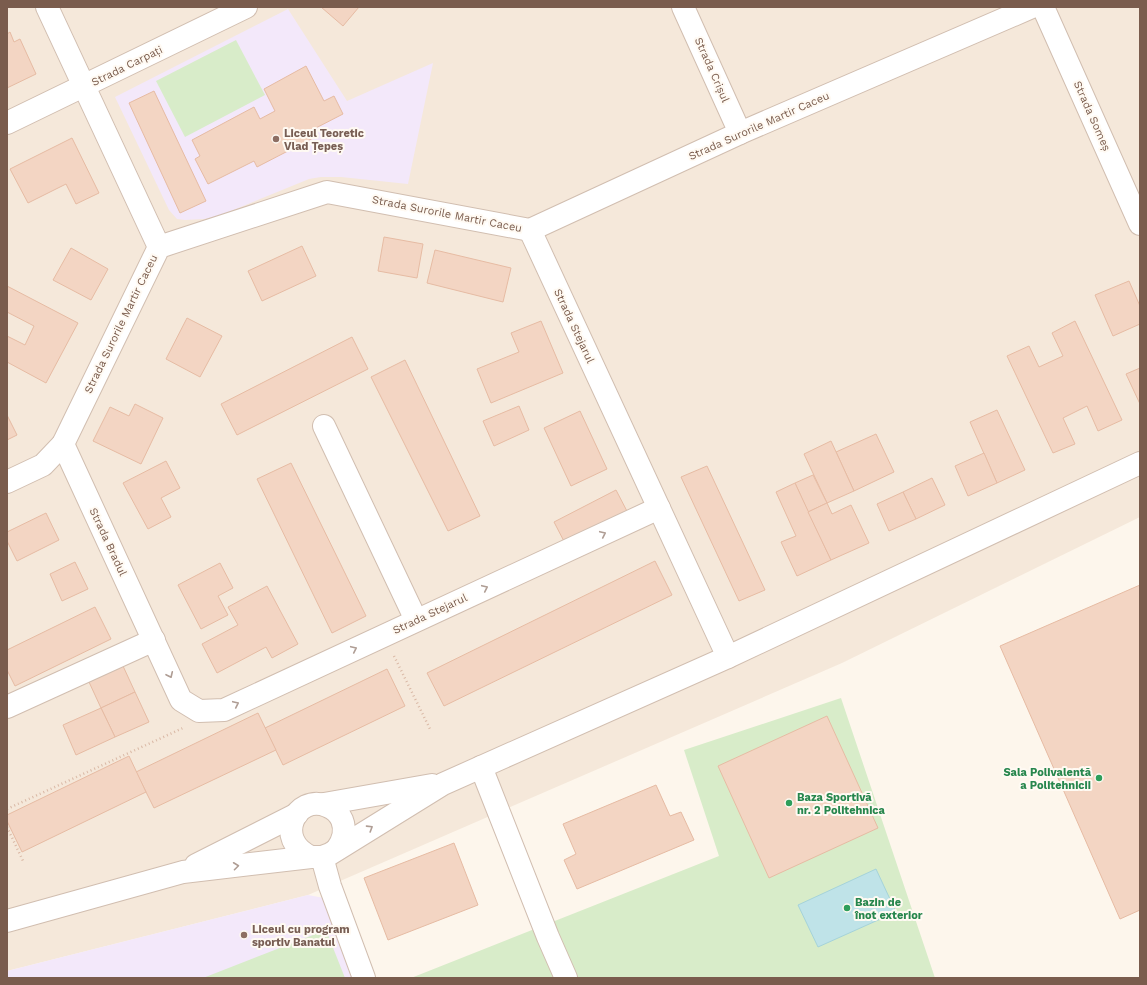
<svg xmlns="http://www.w3.org/2000/svg" width="1147" height="985" viewBox="0 0 1147 985" font-family="'Work Sans',sans-serif">
<style>
.residential{fill:#f5e8da}
.education{fill:#f3e8fa}
.green{fill:#d8ecc9}
.water{fill:#bfe3e8;stroke:#a5d3da}
.building{fill:#f3d5c3;stroke:#e6bba3}
.lines{fill:none;stroke-linecap:round;stroke-linejoin:round}
.minor-casing{stroke:#d1beb0;stroke-width:24}
.path{stroke:#d9b8a5;stroke-width:2.5;stroke-dasharray:1 3;stroke-linecap:butt}
.minor{stroke:#fff;stroke-width:22}
.oneway{stroke:#af9d94}
.education-dot{fill:#8d6e63;stroke:#fffaf3;stroke-width:1.5}
.leisure-dot{fill:#2e9e5b;stroke:#fffaf3;stroke-width:1.5}
.labels{text-anchor:middle;dominant-baseline:central;stroke-width:4;stroke-linejoin:round;paint-order:stroke}
.street-label{font-size:11px;fill:#7a5c4d;stroke:#fffaf3}
.education-label{font-size:11px;font-weight:bold;fill:#785e54;stroke:#fffaf3;text-anchor:start}
.leisure-label{font-size:11px;font-weight:bold;fill:#27864d;stroke:#fffaf3;text-anchor:start}
</style>
<rect width="100%" height="100%" fill="#fdf6ec"/>
<!-- residential -->
<path class="residential" d="M7 7H1140V517L842 663 308 895 7 971Z"/>
<!-- education -->
<g class="education">
<path d="M288 9 347 101 433 63 408 184 341 177H321L309 179 221 215 204 219 185 220 177 219 169 210 115 97Z"/>
<path d="M308 895 324 898 355 978H7V971Z"/>
</g>
<!-- green -->
<g class="green">
<path d="M236 40 265 95 185 137 156 81Z"/>
<path d="M841 698 935 978H411L719 856 684 750Z"/>
<path d="M326 930 345 978H203Z"/>
</g>
<!-- water -->
<path class="water" d="M876 869 896 912 818 947 798 905Z"/>
<!-- building -->
<g class="building">
<path d="M321 7H359L343 26Z"/>
<path d="M10 32 14 42 20 39 36 74 7 88V34Z"/>
<path d="M306 66 324 101 334 96 343 114 310 131 313 138 257 167 254 161 208 184 195 159 200 156 192 140 254 107 260 119 275 111 264 89Z"/>
<path d="M154 91 206 201 180 213 129 103Z"/>
<path d="M72 138 99 193 76 204 66 184 28 203 10 169Z"/>
<path d="M384 237 423 244 417 278 378 271Z"/>
<path d="M302 246 316 276 262 301 248 271Z"/>
<path d="M71 248 108 269 91 300 53 280Z"/>
<path d="M435 250 511 268 503 302 427 283Z"/>
<path d="M1129 281 1140 306V324L1113 336 1095 295Z"/>
<path d="M7 286 78 323 46 383 7 362V336L25 345 34 326 7 312Z"/>
<path d="M187 318 222 336 200 377 166 359Z"/>
<path d="M541 321 563 373 491 403 477 369 519 352 511 333Z"/>
<path d="M1075 321 1122 420 1098 431 1087 406 1063 418 1075 444 1053 453 1007 356 1029 346 1039 367 1063 356 1052 333Z"/>
<path d="M352 337 368 369 237 435 221 404Z"/>
<path d="M405 360 480 516 448 531 371 377Z"/>
<path d="M1140 368V404L1126 374Z"/>
<path d="M135 404 163 418 141 464 93 441 110 407 129 416Z"/>
<path d="M519 406 529 430 494 446 483 421Z"/>
<path d="M997 410 1025 470 997 483 970 422Z"/>
<path d="M580 411 607 469 571 486 544 428Z"/>
<path d="M7 415 17 435 7 440Z"/>
<path d="M876 434 894 472 854 491 836 452Z"/>
<path d="M831 441 854 491 827 503 804 454Z"/>
<path d="M984 453 997 483 968 496 955 466Z"/>
<path d="M166 461 180 488 161 498 171 517 148 529 123 483Z"/>
<path d="M291 463 366 616 332 633 257 479Z"/>
<path d="M707 466 765 590 739 601 681 477Z"/>
<path d="M813 475 827 503 808 512 795 483Z"/>
<path d="M932 478 945 505 916 519 903 492Z"/>
<path d="M795 483 831 560 797 576 781 542 796 536 776 492Z"/>
<path d="M616 490 629 515 567 547 554 522Z"/>
<path d="M903 492 916 519 889 531 877 504Z"/>
<path d="M827 503 832 514 851 505 869 543 831 560 808 512Z"/>
<path d="M46 513 59 540 17 561 7 541V532Z"/>
<path d="M655 561 672 595 444 706 427 673Z"/>
<path d="M75 562 88 589 62 601 50 574Z"/>
<path d="M220 563 233 588 218 596 228 615 201 629 178 585Z"/>
<path d="M1140 585V910L1120 919 1000 646Z"/>
<path d="M267 586 298 644 272 658 266 647 217 673 202 644 238 625 228 607Z"/>
<path d="M95 607 111 639 15 686 7 670V650Z"/>
<path d="M123 666 135 692 101 708 89 682Z"/>
<path d="M387 669 405 706 283 765 265 728Z"/>
<path d="M135 692 149 722 115 737 101 708Z"/>
<path d="M101 708 115 737 76 755 63 725Z"/>
<path d="M258 713 276 750 154 808 136 772Z"/>
<path d="M827 716 878 828 769 878 718 766Z"/>
<path d="M129 756 146 792 22 852 7 821V815Z"/>
<path d="M656 785 670 816 681 812 694 840 577 889 564 860 576 854 563 824Z"/>
<path d="M454 843 478 905 388 940 364 878Z"/>
</g>
<g class="lines">
<defs>
<g id="minor">
<path d="M47 7 159 247"/>
<path d="M683 7 740 133"/>
<path d="M1043 7 1140 224"/>
<path d="M7 123 246 7"/>
<path d="M530 230 728 657"/>
<path d="M324 426 416 620"/>
<path d="M63 444 181 700 199 711 224 710 659 508"/>
<path d="M7 482 43 465 63 444 159 247 327 192 530 230 740 133 1032 7"/>
<path d="M7 707 154 640"/>
<path d="M481 767 548 937 566 978"/>
<path d="M324 804 432 785"/>
<path d="M311 857C273 840 296 793 327 806 333 808 339 813 342 820 346 830 343 841 337 849"/>
<path d="M322 857 330 886 364 978"/>
<path d="M196 865 297 814"/>
<path d="M7 921 183 872 311 857H322L330 854 443 784 728 657 1140 463"/>
</g>
</defs>
<!-- minor casing -->
<use href="#minor" class="minor-casing"/>
<!-- path -->
<g class="path">
<path d="M394 656 431 731"/>
<path d="M7 809 183 728"/>
<path d="M7 827 24 863"/>
</g>
<!-- minor -->
<use href="#minor" class="minor"/>
</g>
<!-- one-way arrows -->
<defs><path id="oneway-chevron" d="M-2-3.5L2.5 0L-2 3.5" fill="none" stroke-width="1.6" stroke-linecap="round" stroke-linejoin="round"/></defs>
<g class="oneway">
<use href="#oneway-chevron" transform="translate(603 534) rotate(-25)"/>
<use href="#oneway-chevron" transform="translate(485 588) rotate(-25)"/>
<use href="#oneway-chevron" transform="translate(354 649) rotate(-25)"/>
<use href="#oneway-chevron" transform="translate(170 675) rotate(65)"/>
<use href="#oneway-chevron" transform="translate(236 704) rotate(-25)"/>
<use href="#oneway-chevron" transform="translate(370 828) rotate(-32)"/>
<use href="#oneway-chevron" transform="translate(236 866) rotate(-7)"/>
</g>
<!-- markers -->
<g class="education-dot">
<circle cx="276" cy="139" r="4"/>
<circle cx="244" cy="935" r="4"/>
</g>
<g class="leisure-dot">
<circle cx="1099" cy="778" r="4"/>
<circle cx="789" cy="803" r="4"/>
<circle cx="847" cy="908" r="4"/>
</g>
<g class="labels">
<!-- street labels -->
<g class="street-label">
<text transform="translate(127 66) rotate(-26)">Strada Carpați</text>
<text transform="translate(712 70) rotate(66)">Strada Crișul</text>
<text transform="translate(1092 116) rotate(66)">Strada Someș</text>
<text transform="translate(759 126) rotate(-24)">Strada Surorile Martir Caceu</text>
<text transform="translate(447 214) rotate(11)">Strada Surorile Martir Caceu</text>
<text transform="translate(121 324) rotate(-64)">Strada Surorile Martir Caceu</text>
<text transform="translate(574 326) rotate(65)">Strada Stejarul</text>
<text transform="translate(108 542) rotate(65)">Strada Bradul</text>
<text transform="translate(430 614) rotate(-25)">Strada Stejarul</text>
</g>
<!-- education labels -->
<g class="education-label">
<text x="284" y="133">Liceul Teoretic<tspan x="284" dy="13">Vlad Țepeș</tspan></text>
<text x="252" y="929">Liceul cu program<tspan x="252" dy="13">sportiv Banatul</tspan></text>
</g>
<!-- leisure labels -->
<g class="leisure-label">
<text x="1091" y="772" text-anchor="end">Sala Polivalentă<tspan x="1091" dy="13">a Politehnicii</tspan></text>
<text x="797" y="797">Baza Sportivă<tspan x="797" dy="13">nr. 2 Politehnica</tspan></text>
<text x="855" y="902">Bazin de<tspan x="855" dy="13">înot exterior</tspan></text>
</g>
</g>
<!-- border -->
<rect width="1147" height="985" fill="none" stroke="#7a5c4d" stroke-width="16"/>
</svg>
